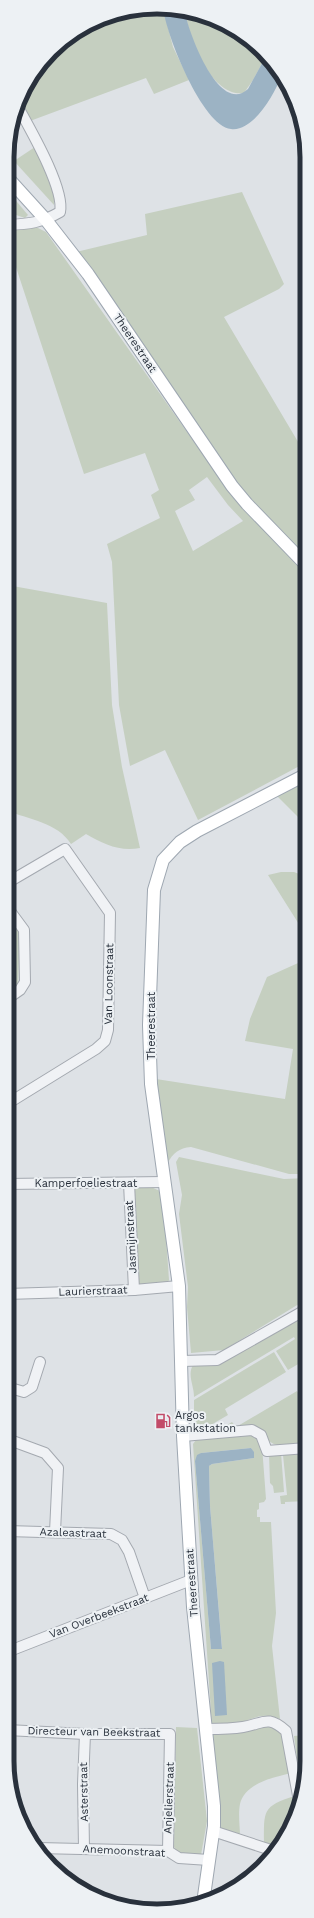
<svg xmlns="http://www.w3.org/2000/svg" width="314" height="1918" viewBox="0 0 314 1918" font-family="'Work Sans',sans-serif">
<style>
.green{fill:#c5cfc0;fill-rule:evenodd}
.water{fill:#9cb3c4}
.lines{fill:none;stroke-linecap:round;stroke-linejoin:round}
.minor-casing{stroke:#a4a9b0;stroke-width:12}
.major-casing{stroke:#9ea7b1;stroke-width:14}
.minor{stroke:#f0f2f5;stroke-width:10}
.major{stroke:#fff;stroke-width:12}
.labels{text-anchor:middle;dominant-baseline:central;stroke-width:4;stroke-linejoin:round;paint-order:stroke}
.street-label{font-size:11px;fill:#29313c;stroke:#edf1f4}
.poi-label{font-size:11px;fill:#29313c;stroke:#edf1f4;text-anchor:start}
.rim{fill:none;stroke:#29313c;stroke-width:5}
</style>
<rect width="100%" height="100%" fill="#dee2e6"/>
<!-- green -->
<g class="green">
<path d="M163 8 173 47 189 80 154 94 146 78 30 121 19 102 23 90 58 44 109 15Z"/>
<path d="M185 12 223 22 263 51 266 56 265 58 253 80 244 93C211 98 189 38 185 12Z"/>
<path d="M35 147 54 194V205L14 161Z"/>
<path d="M7 190 28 215 25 218 7 212Z"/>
<path d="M242 192 284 284 279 289 224 317 307 457V560L245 496 76 252 147 235 145 214Z"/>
<path d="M17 227 38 228 46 232 230 493 307 574V762L198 820 165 750 130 766 119 705 112 562 107 544 160 518 151 495 159 490 145 453 84 474 11 252 9 245 12 229ZM207 477 228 505 243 521 193 551 175 511 195 500 189 490Z"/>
<path d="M7 585 107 603 112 705 122 767 140 848C120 852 103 844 86 834L71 844C58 823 29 819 7 811Z"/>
<path d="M307 778V826L276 795Z"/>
<path d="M281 872H294L307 877 305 905 307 907V937L268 875Z"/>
<path d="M7 913 20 932 18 987 7 995Z"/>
<path d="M307 959V1174H289L191 1147C179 1148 173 1153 167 1164L156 1079 285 1099 293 1049 245 1041 250 1019 267 977Z"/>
<path d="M179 1157 284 1179 307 1178V1299L224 1350 191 1353 187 1307 188 1287 179 1214 182 1195 176 1162Z"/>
<path d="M138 1187H151L160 1191 165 1223 169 1280 168 1282 140 1285 138 1282 133 1191Z"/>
<path d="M307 1312V1359L288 1370 276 1351 295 1339 294 1337 194 1397C194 1385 187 1375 193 1365H216Z"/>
<path d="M274 1352 286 1372 225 1409 228 1415 204 1429 192 1430V1420L194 1417V1400Z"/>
<path d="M297 1391 307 1407V1444C292 1445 272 1451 265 1435L222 1428 232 1422 236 1427Z"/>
<path d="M255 1435 262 1446 266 1499 264 1502 259 1503V1509L257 1510V1517H260V1522H271L276 1613 272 1646 280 1719C262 1712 256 1718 240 1723 231 1725 221 1725 212 1727L193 1444 196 1440ZM251 1448 254 1453V1458L212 1464 209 1466 210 1506 222 1648 211 1649 195 1461 201 1453Z"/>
<path d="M281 1453 284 1492 274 1493 273 1486 270 1483 269 1454Z"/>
<path d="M307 1454V1501L285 1502V1504H281L280 1496 287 1495 283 1455Z"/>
<path d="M265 1724 282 1730 292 1773C274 1777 245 1783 240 1804 238 1814 240 1827 240 1836L220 1828 219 1796 213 1735 234 1733Z"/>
<path d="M176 1727 197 1728 207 1821 201 1855 178 1853 174 1847Z"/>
<path d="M307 1735V1771L301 1790 294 1736Z"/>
<path d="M295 1796C298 1819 290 1829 276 1847L264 1843C264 1811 262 1806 295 1796Z"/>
</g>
<!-- water -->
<g class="water">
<path d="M167 7 185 12C188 31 219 116 248 89L266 56 281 77C274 95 253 132 231 129 202 126 166 34 163 8Z"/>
<path d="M251 1448 254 1452V1458L212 1464 209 1466 210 1506 222 1649H211L195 1461 197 1455 201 1453Z"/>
<path d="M220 1661 224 1662 227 1715 215 1716 212 1663Z"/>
</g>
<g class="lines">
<defs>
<g id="minor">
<path d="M7 225C29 224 41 223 60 212 65 189 30 129 18 107"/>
<path d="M7 999 20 990 25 982 24 930 7 907"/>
<path d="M7 1104 96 1049 105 1041 108 1030 110 913 65 849 7 883"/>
<path d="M129 1183 134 1290"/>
<path d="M7 1184 164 1182"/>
<path d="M7 1294 134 1290 179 1286"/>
<path d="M182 1361 217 1360 307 1309"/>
<path d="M7 1387 24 1392 32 1387 40 1362"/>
<path d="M183 1436 252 1430 261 1435 267 1451 307 1448"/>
<path d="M7 1439 45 1453 58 1468 55 1532"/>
<path d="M7 1531 111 1534 122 1540 129 1552 145 1598"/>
<path d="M7 1652 191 1580"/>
<path d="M206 1729C218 1729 231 1729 243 1727 263 1724 267 1714 286 1731L299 1801"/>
<path d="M7 1730 85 1734H170L168 1851"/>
<path d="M213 1831 274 1851"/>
<path d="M38 1848 168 1851 179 1858 209 1860"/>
<path d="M84 1849 83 1784 85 1734"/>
</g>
<g id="major">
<path d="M7 177 46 220 88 274 232 486 247 504 307 566"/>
<path d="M203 1903 214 1826V1806L193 1607 183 1436 179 1286 151 1084 149 1025 154 890 163 860 180 842 197 831 307 774"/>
</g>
</defs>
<!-- minor casing -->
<use href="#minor" class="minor-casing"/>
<!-- major casing -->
<use href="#major" class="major-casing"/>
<!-- minor -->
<use href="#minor" class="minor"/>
<!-- major -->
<use href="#major" class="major"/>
</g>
<!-- icons -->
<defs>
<symbol id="fuel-bare" viewBox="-9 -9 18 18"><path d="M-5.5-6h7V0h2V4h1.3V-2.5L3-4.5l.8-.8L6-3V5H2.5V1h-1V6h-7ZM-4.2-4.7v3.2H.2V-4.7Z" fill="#c24c69" stroke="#edf1f4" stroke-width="2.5" paint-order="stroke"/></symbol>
</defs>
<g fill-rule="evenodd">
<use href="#fuel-bare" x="152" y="1410" width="22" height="22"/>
</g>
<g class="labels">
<!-- street labels -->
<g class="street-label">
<text transform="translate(135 343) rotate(56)">Theerestraat</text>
<text transform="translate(109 984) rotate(-89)">Van Loonstraat</text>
<text transform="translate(151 1026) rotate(-90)">Theerestraat</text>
<text x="86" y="1183">Kamperfoeliestraat</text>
<text transform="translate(131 1237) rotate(-93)">Jasmijnstraat</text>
<text transform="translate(93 1291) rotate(-2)">Laurierstraat</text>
<text transform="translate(73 1533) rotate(2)">Azaleastraat</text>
<text transform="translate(192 1583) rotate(-94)">Theerestraat</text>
<text transform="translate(99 1616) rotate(-21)">Van Overbeekstraat</text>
<text transform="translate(94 1732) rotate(1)">Directeur van Beekstraat</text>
<text transform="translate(84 1792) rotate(-91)">Asterstraat</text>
<text transform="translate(169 1798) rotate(-88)">Anjelierstraat</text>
<text transform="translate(124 1851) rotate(3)">Anemoonstraat</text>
</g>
<!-- poi labels -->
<g class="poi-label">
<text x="175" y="1415">Argos<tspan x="175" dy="13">tankstation</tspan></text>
</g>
</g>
<!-- crop -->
<path d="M0 0H314V1918H0ZM157 14H157A143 143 0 0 1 300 157V1761A143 143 0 0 1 157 1904H157A143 143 0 0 1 14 1761V157A143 143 0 0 1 157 14Z" fill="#edf1f4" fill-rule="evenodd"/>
<path class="rim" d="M157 14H157A143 143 0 0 1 300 157V1761A143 143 0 0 1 157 1904H157A143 143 0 0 1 14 1761V157A143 143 0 0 1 157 14Z"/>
</svg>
